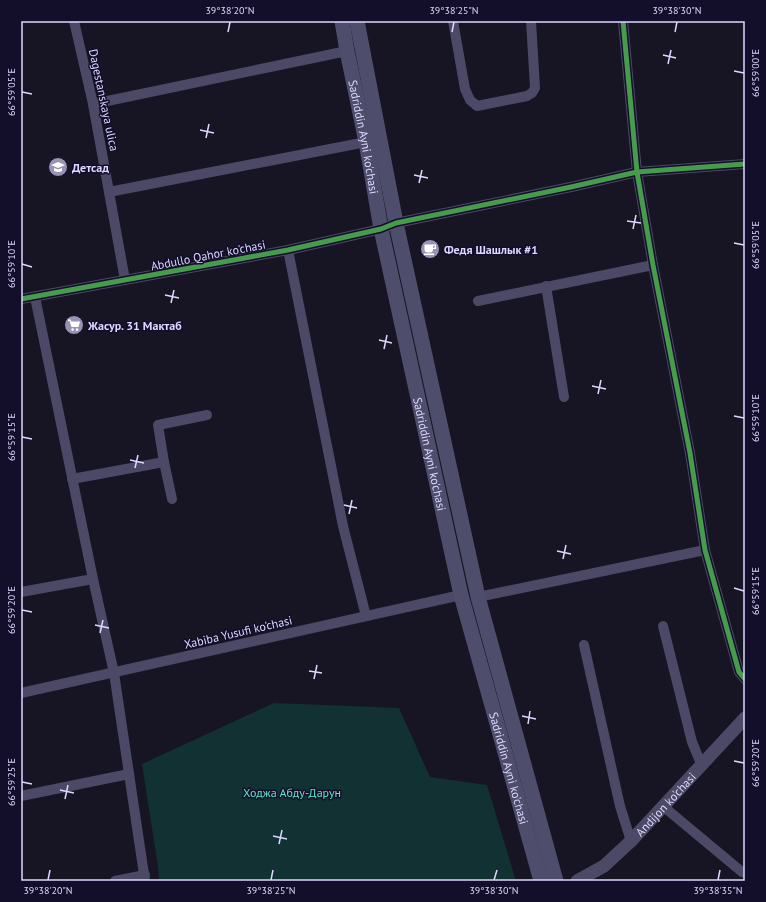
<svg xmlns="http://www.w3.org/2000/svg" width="766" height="902" viewBox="0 0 766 902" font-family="'PT Sans',sans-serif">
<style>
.green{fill:#123132}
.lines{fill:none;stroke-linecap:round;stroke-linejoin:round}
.minor{stroke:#4b4965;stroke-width:10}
.tertiary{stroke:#4b4965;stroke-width:13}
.secondary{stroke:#4e4d6b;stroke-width:15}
.cycleway-casing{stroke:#130e2a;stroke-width:8}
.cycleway{stroke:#469c4c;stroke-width:5}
.ticks{fill:none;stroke:#ddd8ff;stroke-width:1.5}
.labels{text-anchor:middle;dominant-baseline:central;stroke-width:3;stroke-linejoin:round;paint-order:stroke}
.street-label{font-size:12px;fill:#ddd8ff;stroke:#130e2a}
.poi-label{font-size:12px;font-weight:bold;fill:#ddd8ff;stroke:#130e2a;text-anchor:start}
.park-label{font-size:12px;fill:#59eac7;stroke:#130e2a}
.neatline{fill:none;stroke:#ddd8ff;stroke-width:1.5}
.ticks-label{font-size:10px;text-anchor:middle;fill:#ddd8ff}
</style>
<rect width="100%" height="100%" fill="#171424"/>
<!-- green -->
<path class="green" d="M274 703 399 708 430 777 487 785 516 881H159L158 867 142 764Z"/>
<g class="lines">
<!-- minor -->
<g class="minor">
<path d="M74 21 93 104 125 280"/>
<path d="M453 21 465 89 470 100 477 106 527 96 532 93 535 88 531 21"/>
<path d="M623 21 637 172 653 265 690 453 705 550 739 672 745 679"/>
<path d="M93 104 347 51"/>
<path d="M109 192 366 142"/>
<path d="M288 250 343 526 366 616"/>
<path d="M546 286 564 397"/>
<path d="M35 297 93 579 114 673 145 881"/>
<path d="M21 299 288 250 381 229 396 223 571 187 637 172 745 164"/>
<path d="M478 301 653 265"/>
<path d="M164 462 172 499"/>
<path d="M72 479 164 462 158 425 207 415"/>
<path d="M21 592 93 579"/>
<path d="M478 597 705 550"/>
<path d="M663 626 692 742 702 766"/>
<path d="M584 645 620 806 631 841"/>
<path d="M21 693 461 595"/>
<path d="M21 796 129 774"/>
<path d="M664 807 742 872 745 873"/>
<path d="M115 881 145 875"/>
</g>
<!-- tertiary -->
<path class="tertiary" id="s1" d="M577 881 604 866 631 841 745 718"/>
<!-- secondary -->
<g class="secondary">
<path id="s2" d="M342 21 347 51 366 142 381 229 461 595 541 881"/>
<path d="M357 21 396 223 478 597 556 881"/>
</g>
<defs>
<g id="cycleway">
<path d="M623 21 637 172 653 265 690 453 705 550 739 672 745 679"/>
<path d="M21 299 288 250 381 229 396 223 571 187 637 172 745 164"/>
</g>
</defs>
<!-- cycleway casing -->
<use href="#cycleway" class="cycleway-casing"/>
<!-- cycleway -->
<use href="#cycleway" class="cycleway"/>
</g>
<!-- ticks -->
<path class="ticks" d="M228 32 230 22M452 32 454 22M675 32 677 22M663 55 676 58M668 64 671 50M734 71 744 73M22 92 32 94M200 130 214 133M206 138 209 124M414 175 428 178M419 183 422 170M627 221 641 223M633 229 636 215M734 243 744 245M22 264 32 267M165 295 179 298M171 303 174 290M379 340 392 343M384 349 387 335M592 386 606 389M598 394 601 380M734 416 744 418M22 437 32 439M130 460 144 463M135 468 138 455M344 505 357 508M349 514 352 500M557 551 571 554M563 559 566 545M734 588 744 591M22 610 32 612M95 625 109 628M100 633 103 620M309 671 322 673M314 679 317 665M522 716 536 719M528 724 530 711M734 761 744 763M22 782 32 784M60 790 74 793M65 799 68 785M273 836 287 839M279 844 282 830M48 880 50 870M271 880 273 870M494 880 497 870M718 880 720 870"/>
<!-- icons -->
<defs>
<symbol id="school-disc" viewBox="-11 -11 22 22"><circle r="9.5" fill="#9893b2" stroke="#130e2a"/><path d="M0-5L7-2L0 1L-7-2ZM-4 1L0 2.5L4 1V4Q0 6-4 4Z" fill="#fff"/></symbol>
<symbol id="cafe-disc" viewBox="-11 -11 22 22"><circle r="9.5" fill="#9893b2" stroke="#130e2a"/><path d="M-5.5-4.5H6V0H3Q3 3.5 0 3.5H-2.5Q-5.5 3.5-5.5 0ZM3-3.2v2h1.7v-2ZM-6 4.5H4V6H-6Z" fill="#fff"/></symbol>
<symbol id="supermarket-disc" viewBox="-11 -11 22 22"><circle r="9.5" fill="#9893b2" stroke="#130e2a"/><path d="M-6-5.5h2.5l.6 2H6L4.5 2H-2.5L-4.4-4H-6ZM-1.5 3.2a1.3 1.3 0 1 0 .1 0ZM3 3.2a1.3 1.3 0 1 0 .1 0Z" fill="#fff"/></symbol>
</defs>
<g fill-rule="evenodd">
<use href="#school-disc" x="47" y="156" width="22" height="22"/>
<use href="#cafe-disc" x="419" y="238" width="22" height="22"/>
<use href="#supermarket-disc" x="63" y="314" width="22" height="22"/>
</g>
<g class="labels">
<!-- street labels -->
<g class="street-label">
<text transform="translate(104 100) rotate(78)">Dagestanskaya ulica</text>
<text stroke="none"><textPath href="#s2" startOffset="118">Sadriddin Ayni ko'chasi</textPath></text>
<text transform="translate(208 255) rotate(-11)">Abdullo Qahor ko'chasi</text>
<text stroke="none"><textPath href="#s2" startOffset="442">Sadriddin Ayni ko'chasi</textPath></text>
<text transform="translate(238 632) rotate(-13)">Xabiba Yusufi ko'chasi</text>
<text stroke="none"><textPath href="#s2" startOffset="766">Sadriddin Ayni ko'chasi</textPath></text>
<text stroke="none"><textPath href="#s1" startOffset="118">Andijon ko'chasi</textPath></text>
</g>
<!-- poi labels -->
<g class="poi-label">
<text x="72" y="167">Детсад</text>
<text x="444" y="249">Федя Шашлык #1</text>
<text x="88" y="325">Жасур. 31 Мактаб</text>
</g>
<!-- park labels -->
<g class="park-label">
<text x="292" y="792">Ходжа Абду-Дарун</text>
</g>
</g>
<!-- border -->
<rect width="766" height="902" fill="none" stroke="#130e2a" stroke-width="44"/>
<rect x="22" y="22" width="722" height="858" class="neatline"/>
<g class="ticks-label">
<text x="230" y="14">39°38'20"N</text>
<text x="454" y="14">39°38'25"N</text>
<text x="677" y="14">39°38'30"N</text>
<text transform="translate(755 73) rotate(-90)" y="4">66°59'00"E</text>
<text transform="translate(11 92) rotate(-90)" y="4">66°59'05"E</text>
<text transform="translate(755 245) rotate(-90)" y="4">66°59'05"E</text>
<text transform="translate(11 264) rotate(-90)" y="4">66°59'10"E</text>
<text transform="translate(755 418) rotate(-90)" y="4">66°59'10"E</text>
<text transform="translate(11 437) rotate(-90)" y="4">66°59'15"E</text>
<text transform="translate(755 591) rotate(-90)" y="4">66°59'15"E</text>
<text transform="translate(11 610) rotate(-90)" y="4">66°59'20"E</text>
<text transform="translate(755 763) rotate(-90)" y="4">66°59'20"E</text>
<text transform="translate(11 782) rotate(-90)" y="4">66°59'25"E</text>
<text x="48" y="894">39°38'20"N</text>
<text x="271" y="894">39°38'25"N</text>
<text x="494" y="894">39°38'30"N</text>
<text x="718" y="894">39°38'35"N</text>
</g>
</svg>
